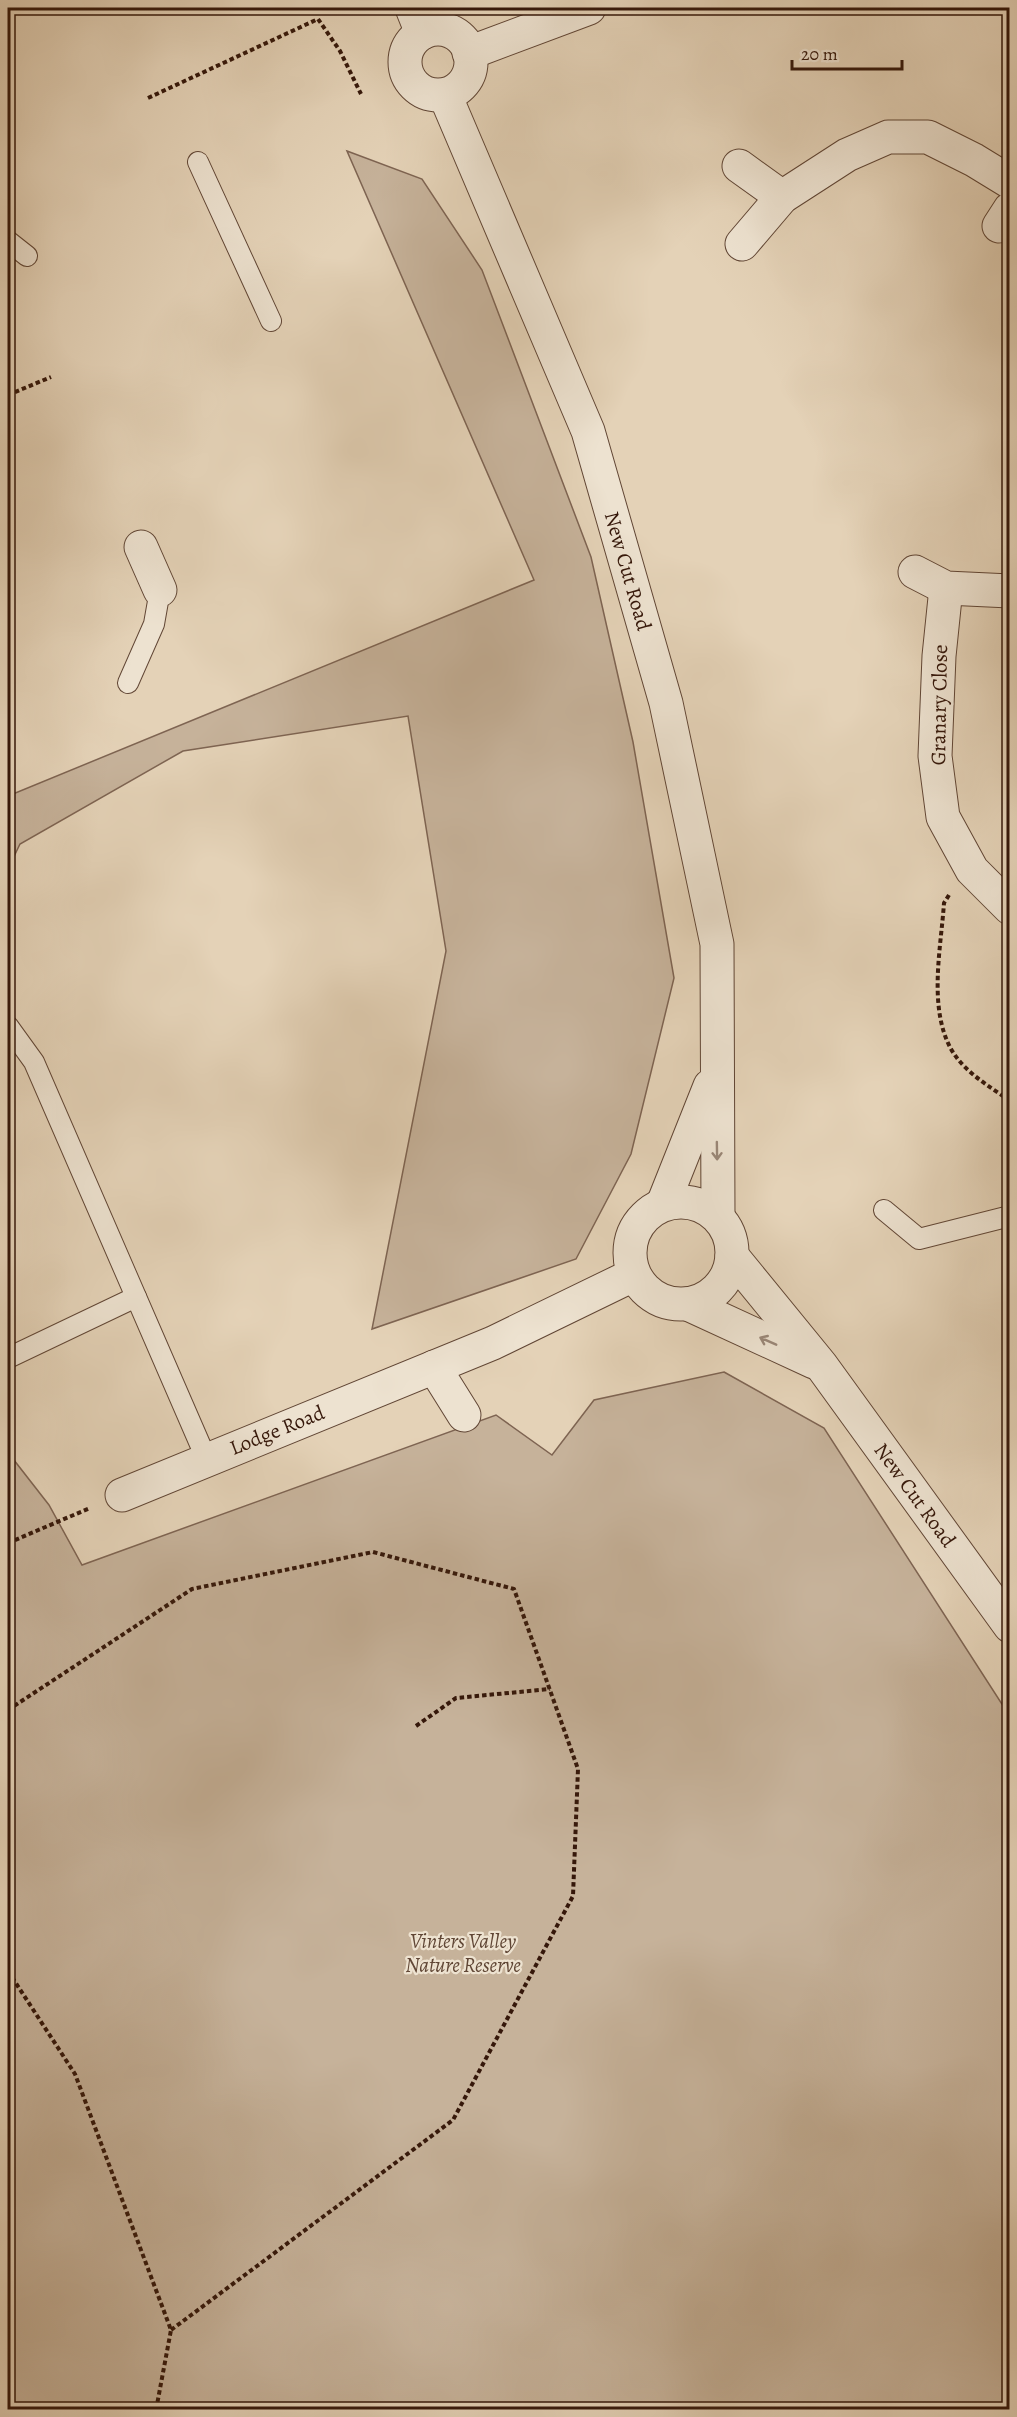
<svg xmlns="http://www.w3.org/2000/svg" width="1017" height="2417" viewBox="0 0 1017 2417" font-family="Alegreya,serif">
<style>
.green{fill:#c6b29a;stroke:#7e6452;stroke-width:1.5}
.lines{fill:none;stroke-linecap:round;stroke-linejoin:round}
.service-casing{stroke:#614635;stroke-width:22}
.minor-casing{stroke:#614635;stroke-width:35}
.tertiary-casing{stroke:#614635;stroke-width:35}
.path{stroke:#35170a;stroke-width:4;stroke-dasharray:4.5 3;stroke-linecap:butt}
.service{stroke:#ede2d0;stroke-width:20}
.minor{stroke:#ede2d0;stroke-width:33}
.tertiary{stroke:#ede2d0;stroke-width:33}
.oneway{stroke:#9a8777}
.labels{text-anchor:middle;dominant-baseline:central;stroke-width:4.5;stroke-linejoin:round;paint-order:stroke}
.street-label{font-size:21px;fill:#35170a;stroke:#ede2d0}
.park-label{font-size:21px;font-style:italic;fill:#604635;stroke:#ede2d0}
</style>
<rect width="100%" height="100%" fill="#e4d2b7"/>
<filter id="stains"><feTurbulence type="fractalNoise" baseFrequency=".00333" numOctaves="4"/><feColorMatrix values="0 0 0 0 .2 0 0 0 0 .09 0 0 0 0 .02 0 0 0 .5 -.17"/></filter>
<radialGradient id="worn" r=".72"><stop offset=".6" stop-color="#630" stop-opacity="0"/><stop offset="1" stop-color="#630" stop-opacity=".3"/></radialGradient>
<!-- green -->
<g class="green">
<path d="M347 151 422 179 482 270 591 557 633 742 674 978 631 1154 576 1259 372 1329 446 951 408 716 183 751 20 844 8 869V796L534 580Z"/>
<path d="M724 1372 824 1428 1009 1715V2409L8 2410V1457L10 1455 49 1505 82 1565 496 1415 552 1455 594 1400Z"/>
</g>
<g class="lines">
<defs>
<g id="service">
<path d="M198 162 271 321"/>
<path d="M8 241 27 256"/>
<path d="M128 683 154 624 160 590"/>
<path d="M8 1026 34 1062 206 1458"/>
<path d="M884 1210 919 1239 1010 1216"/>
<path d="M8 1358 136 1297"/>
</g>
<g id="minor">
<path d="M469 53 589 8"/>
<path d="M739 166 782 197"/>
<path d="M999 226 1010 209"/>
<path d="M742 244 782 197 847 155 888 137H928L974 160 1010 182"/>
<path d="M141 547 160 590"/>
<path d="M915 572 946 588 1010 591"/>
<path d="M946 588 939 656 935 756 943 817 972 870 1010 908"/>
<path d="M434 1367 464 1415"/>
<path d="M122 1495 493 1343 633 1275"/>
</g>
<g id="tertiary">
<path d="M412 8 422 33"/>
<circle cx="438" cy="62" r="33"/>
<path d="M445 95 588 431 666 703 717 944 718 1217"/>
<circle cx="681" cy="1253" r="51"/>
<path d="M663 1204 710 1086"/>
<path d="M732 1256 821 1365 1010 1626"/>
<path d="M688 1304 814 1362"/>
</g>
</defs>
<!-- service casing -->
<use href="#service" class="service-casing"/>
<!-- minor casing -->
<use href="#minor" class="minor-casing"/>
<!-- tertiary casing -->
<use href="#tertiary" class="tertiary-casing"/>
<!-- path -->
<g class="path">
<path d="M148 98 318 19 340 51 361 94"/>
<path d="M8 395 51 377"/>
<path d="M949 895 944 903C941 948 928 1007 951 1049 964 1072 989 1086 1010 1101"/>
<path d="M8 1543 90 1508"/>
<path d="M8 1710 192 1589 373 1552 514 1589 578 1769 573 1896 453 2120 171 2330"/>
<path d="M416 1726 456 1698 550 1689"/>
<path d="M8 1971 75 2074 171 2330 156 2410"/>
</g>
<!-- service -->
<use href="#service" class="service"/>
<!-- minor -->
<use href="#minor" class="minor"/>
<!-- tertiary -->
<use href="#tertiary" class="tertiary"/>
</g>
<!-- one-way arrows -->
<defs><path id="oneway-shaft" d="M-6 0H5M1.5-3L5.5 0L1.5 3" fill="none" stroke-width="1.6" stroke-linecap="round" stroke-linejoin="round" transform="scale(1.5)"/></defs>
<g class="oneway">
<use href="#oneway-shaft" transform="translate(717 1151) rotate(89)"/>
<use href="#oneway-shaft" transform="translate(768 1341) rotate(-156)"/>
</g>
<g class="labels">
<!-- street labels -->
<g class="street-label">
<text transform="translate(628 571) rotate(74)">New Cut Road</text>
<text transform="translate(939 705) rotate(-89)">Granary Close</text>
<text transform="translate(277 1430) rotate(-22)">Lodge Road</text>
<text transform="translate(915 1495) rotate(54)">New Cut Road</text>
</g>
<!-- park labels -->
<g class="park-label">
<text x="463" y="1941">Vinters Valley<tspan x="463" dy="24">Nature Reserve</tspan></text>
</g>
</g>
<!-- margin -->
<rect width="1017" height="2417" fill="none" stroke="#e4d2b7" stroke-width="30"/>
<rect x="9" y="9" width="999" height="2399" fill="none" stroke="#35170a" stroke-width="3"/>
<rect x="15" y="15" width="987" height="2387" fill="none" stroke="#35170a" stroke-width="1.5"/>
<!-- scale -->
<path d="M792 60v9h110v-9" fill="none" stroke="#35170a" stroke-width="3"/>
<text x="801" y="60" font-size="18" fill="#35170a" stroke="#ede2d0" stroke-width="4.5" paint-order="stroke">20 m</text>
<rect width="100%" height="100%" filter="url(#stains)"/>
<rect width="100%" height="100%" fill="url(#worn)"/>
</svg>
